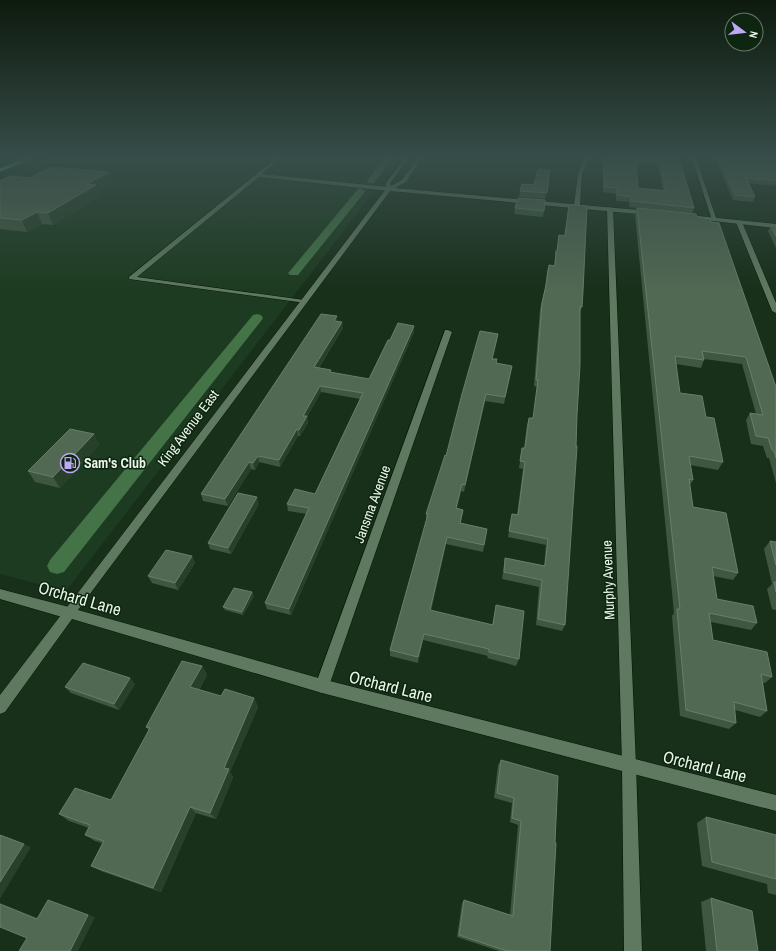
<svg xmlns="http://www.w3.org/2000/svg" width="776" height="951" viewBox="0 0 776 951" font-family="'Archivo Narrow',sans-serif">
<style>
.built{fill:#1d3b20}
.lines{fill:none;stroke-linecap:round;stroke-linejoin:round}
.canal{fill:#447348;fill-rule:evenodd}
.street-casing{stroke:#021704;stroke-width:1}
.secondary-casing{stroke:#021704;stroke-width:1}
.highway-casing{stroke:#021704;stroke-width:1}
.street{fill:#5f7960;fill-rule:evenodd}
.secondary{fill:#5f7960;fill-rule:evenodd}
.highway{fill:#66ce72;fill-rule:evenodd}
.wall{fill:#3f5741;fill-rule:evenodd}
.shaded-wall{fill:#28402a}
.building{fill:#516853;stroke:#697e6a;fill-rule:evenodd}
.labels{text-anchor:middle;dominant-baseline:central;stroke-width:3;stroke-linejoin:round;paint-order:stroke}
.street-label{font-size:14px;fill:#e8f6e8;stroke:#0e2510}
.poi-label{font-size:14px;font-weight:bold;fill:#e8f6e8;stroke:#0e2510;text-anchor:start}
.near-street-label{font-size:17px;fill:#e8f6e8;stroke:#0e2510}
</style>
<rect width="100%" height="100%" fill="#182f1a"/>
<!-- built -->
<path class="built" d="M51 158H400L66 591 0 574V179Z"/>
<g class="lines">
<!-- canal -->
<g class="canal">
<path d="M385 158H393L374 183H368L367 181Z"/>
<path d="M361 188 365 191 364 193 298 275H290L288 273 290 271 358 189Z"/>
<path d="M257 314 261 315 263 318 261 321 64 572 57 574 50 572 47 566 50 560 253 315Z"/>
</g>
<defs>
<g id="street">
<path d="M276 158H281L262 174 389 187 392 189 389 191 259 177 137 277 304 300 308 302 306 303 129 279V277Z"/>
<path d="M585 158H589L582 174 580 205 577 207 574 205 578 174Z"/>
<path d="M692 158H696L717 221 712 220Z"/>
<path d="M610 207 613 209 636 765 642 951H624L622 765 607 209Z"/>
<path d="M739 220 742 222 776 303V313L772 311 736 222Z"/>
<path d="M445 330H448L452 332 329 686 327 691 322 693 317 691 315 686Z"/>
<path d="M0 589 69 607 73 609 75 613 73 617 69 619 0 599Z"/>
</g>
<g id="secondary">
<path d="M405 158H409L390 183 391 186 402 180 418 158H422L406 182 395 188 649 211 652 213 649 215 390 191 78 610 322 679 776 795V811L322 693 72 619 5 712 0 714V695L386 189V183Z"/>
<path d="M698 216 776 224V228L696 219V217Z"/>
</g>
<path id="highway" d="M26 158H34L0 172V168Z"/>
</defs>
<!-- street casing -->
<use href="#street" class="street-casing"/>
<!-- secondary casing -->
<use href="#secondary" class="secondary-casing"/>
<!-- highway casing -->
<use href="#highway" class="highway-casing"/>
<!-- street -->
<use href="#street" class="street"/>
<!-- secondary -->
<use href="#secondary" class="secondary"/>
<!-- highway -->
<use href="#highway" class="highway"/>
</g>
<!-- wall -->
<g class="wall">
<path d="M605 158H679L694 208 692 214 629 207V202L616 201V194L603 192V167L604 162H605ZM636 163 658 165 663 190 638 188Z"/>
<path d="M715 158H776V186L748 183 755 197 753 202 733 200Z"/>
<path d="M550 170 545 199 519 197 520 191 534 185Z"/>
<path d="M29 178 112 183 98 191 100 196 53 225 42 224 27 232 0 229V181Z"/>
<path d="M545 200 543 217 514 214 515 208Z"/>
<path d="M569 205 582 307 580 312 577 415 565 625 562 631 536 625 539 587 502 579 505 558 544 566 546 545 508 537 512 514 517 515 523 469 519 468 521 455 522 448H524L527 424 529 418H533L537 387 534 386 540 309 545 289 547 271 549 265 554 266 555 257 556 251H557L559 235 564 236Z"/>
<path d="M637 208 697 217 776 387V483L769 458H767L763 446 751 444 746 420 750 413 756 414 742 364 704 359V360L701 368 676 364 680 393 706 417 723 462 718 470 690 465 693 480 690 485 693 507 738 573 733 580 713 576 717 599 757 623 751 630 711 622 713 640 772 677 765 683H763L767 711 760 717 735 710 736 723 729 729 680 716 672 616 674 613 635 215Z"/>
<path d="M771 226H776V248L768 231Z"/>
<path d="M338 321 343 328 319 368 331 373 369 379 390 340 414 332 291 615 267 609 265 603 307 514 288 511 287 504 315 494 360 399 321 392 307 417 308 423 300 436H298L280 467 259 462 255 470 251 469 228 506 203 501 201 494Z"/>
<path d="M498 334 492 359 496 363 512 366 504 404 485 401 464 492 461 491 457 508 463 510 461 523 487 529 483 552 446 544 431 611 492 625 496 605 519 659 516 666 487 658 488 656 423 640 418 663 390 656V650L426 521V514L446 456Z"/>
<path d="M94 434 99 445 60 488 35 482 28 471Z"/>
<path d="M259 504 231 554 210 549 208 543Z"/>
<path d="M770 541 776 542V610L772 609 767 589 772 584 764 549Z"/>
<path d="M192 556 195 563 178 590 152 583 148 576Z"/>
<path d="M252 592 254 596 243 615 225 610 223 607Z"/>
<path d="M202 666 207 675 199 690 221 696 254 698 258 707 230 772 233 777 216 819 196 813 161 892 101 871 91 866 102 843 95 841 85 835 89 828 69 821 59 814 111 800 149 731 146 727Z"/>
<path d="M135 684 119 710 71 693 65 687Z"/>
<path d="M501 760 555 842 550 951H499L457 937 462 903 464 900 510 915 518 825 510 822 512 803 494 798 498 765Z"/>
<path d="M706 817 776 835V895L768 893 767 884 702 866 697 823Z"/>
<path d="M711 898 758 951H706L701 902Z"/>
</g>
<!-- shaded-wall -->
<g class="shaded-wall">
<path d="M109 172 112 183 98 191 100 196 53 225 48 213 87 184Z"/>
<path d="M37 212 42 224 27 232 22 220Z"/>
<path d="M337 316 338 323 334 321Z"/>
<path d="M342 322 343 328 315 374 314 367Z"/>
<path d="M414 326V332L291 615 289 609Z"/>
<path d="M498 334 497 341 491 366 492 359Z"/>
<path d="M320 386 321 392 307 417 308 423 300 436 299 430 303 416Z"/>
<path d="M486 394 485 401 464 492 465 485Z"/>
<path d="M297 429 298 436 280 467 279 460Z"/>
<path d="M94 434 99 445 60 488 53 477Z"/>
<path d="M258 456 259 462 255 470 253 463Z"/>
<path d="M249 462 251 469 228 506 225 499Z"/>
<path d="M462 484 461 491 455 515 456 508Z"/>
<path d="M257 497 259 504 231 554 228 548Z"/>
<path d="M447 537 446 544 429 617 430 610Z"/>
<path d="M192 556 195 563 178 590 175 583Z"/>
<path d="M252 592 254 596 243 615 242 612Z"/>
<path d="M424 634 423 640 418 663V657Z"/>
<path d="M202 666 207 675 195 696 190 687Z"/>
<path d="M130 678 135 684 119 710 114 704Z"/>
<path d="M254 698 258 707 230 772 233 777 216 819 210 813 224 768Z"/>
<path d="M190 807 196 813 161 892 153 888Z"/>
<path d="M24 844 31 847 0 899V882Z"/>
<path d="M55 902 95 917 78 951H70Z"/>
<path d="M0 903 45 921 37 919 0 904Z"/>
</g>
<!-- building -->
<g class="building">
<path d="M607 158H679L694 208 631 201V197L617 195V188L604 187V162H607ZM636 158 660 160 666 191 638 188Z"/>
<path d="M719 158H776V181L746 178 755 197 735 195Z"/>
<path d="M52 167 109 172 87 184 96 185 48 213 37 212 22 220 0 218V181L10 176 29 178Z"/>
<path d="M538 169 550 170 547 193 520 191 522 184 534 185Z"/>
<path d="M518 198 545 200 544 211 515 208Z"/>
<path d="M569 205 587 206 583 291 582 307H580V365L577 415 576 446H577L565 625 538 619 542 580 504 572 505 558 545 566 548 539 509 531 512 514 518 515 525 462 520 461 522 448H525L529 418H533L538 380H536L542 303 546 285 549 265 555 266 556 251H557L559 235 565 236Z"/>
<path d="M637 208 696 214 697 217 710 219 711 222 719 223 776 387V458L774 451 772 450 768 438 756 436 750 413 763 415 746 357 702 351 704 360 675 356 680 393 702 396 706 417 714 418 723 462 689 456 693 480 689 479 693 507 726 513 738 573 712 567 717 599 753 606 757 623 709 613 713 640 767 652 772 677 761 674 767 711 734 702 736 723 686 710 677 609H680Z"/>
<path d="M771 226H776V236Z"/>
<path d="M321 314 337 316 334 321 342 322 314 367 331 370 330 372 369 379 388 340H390L398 323 414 326 289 609 265 603 309 508 287 504 295 489 315 494 363 393 320 386 303 416H307L299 430 297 429 279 460 258 456 253 463 249 462 225 499 201 494Z"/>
<path d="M480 331 498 334 492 359H497L496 363 512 366 505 397 486 394 465 485 462 484 456 508 463 510 460 523 487 529 484 545 447 537 430 610 493 625 496 605 524 611 519 659 489 652V649L424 634 418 657 390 650 428 514H426L445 455 446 456 462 394Z"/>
<path d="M70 429 94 434 53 477 28 471Z"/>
<path d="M238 493 257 497 228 548 208 543Z"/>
<path d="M770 541 776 542V565Z"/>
<path d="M166 550 192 556 175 583 148 576Z"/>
<path d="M774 582H776V592Z"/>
<path d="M234 588 252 592 242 612 223 607Z"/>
<path d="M182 661 202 666 190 687 221 696 225 689 254 698 224 768 229 769 210 813 190 807 153 888 91 866 104 841 85 835 90 825 59 814 75 788 111 800 150 728 146 727Z"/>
<path d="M83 663 130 678 114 704 65 687Z"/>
<path d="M501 760 558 776 555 842 556 843 550 951H507L459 935 464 900 513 916 521 821 512 818 514 798 497 793Z"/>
<path d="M706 817 776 835V879L712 862Z"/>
<path d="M0 835 24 844 0 882Z"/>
<path d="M711 898 752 911 758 951H717Z"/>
<path d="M48 900 88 915 70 951H19L27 938 0 927V904L37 919Z"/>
</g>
<!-- sky -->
<linearGradient id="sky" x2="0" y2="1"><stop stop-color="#0d1a0e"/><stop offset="0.54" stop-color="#374d49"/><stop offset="1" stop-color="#374d49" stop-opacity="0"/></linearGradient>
<rect width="776" height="291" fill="url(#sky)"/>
<!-- icons -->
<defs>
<symbol id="fuel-ring" viewBox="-11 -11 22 22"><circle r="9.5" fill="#0e2510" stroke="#bda9f5" stroke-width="1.5"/><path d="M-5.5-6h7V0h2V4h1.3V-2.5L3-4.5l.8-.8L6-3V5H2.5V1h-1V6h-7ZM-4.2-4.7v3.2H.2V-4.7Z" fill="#bda9f5"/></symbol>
</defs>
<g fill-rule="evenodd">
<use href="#fuel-ring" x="59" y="452" width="22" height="22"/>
</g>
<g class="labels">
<!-- street labels -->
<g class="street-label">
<text transform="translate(188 428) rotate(-53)">King Avenue East</text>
<text transform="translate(372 504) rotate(-70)">Jansma Avenue</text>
<text transform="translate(608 580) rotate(-92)">Murphy Avenue</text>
</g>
<!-- poi labels -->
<g class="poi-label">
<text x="84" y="463">Sam's Club</text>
</g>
<!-- near-street labels -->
<g class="near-street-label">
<text transform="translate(80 598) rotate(16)">Orchard Lane</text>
<text transform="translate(391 686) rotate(14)">Orchard Lane</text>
<text transform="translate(705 766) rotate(14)">Orchard Lane</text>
</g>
</g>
<!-- north arrow -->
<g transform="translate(744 32) rotate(105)"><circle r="19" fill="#0e2510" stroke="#657966"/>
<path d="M0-3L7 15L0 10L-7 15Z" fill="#bda9f5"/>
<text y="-6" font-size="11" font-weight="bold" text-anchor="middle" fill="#e8f6e8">N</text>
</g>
</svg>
